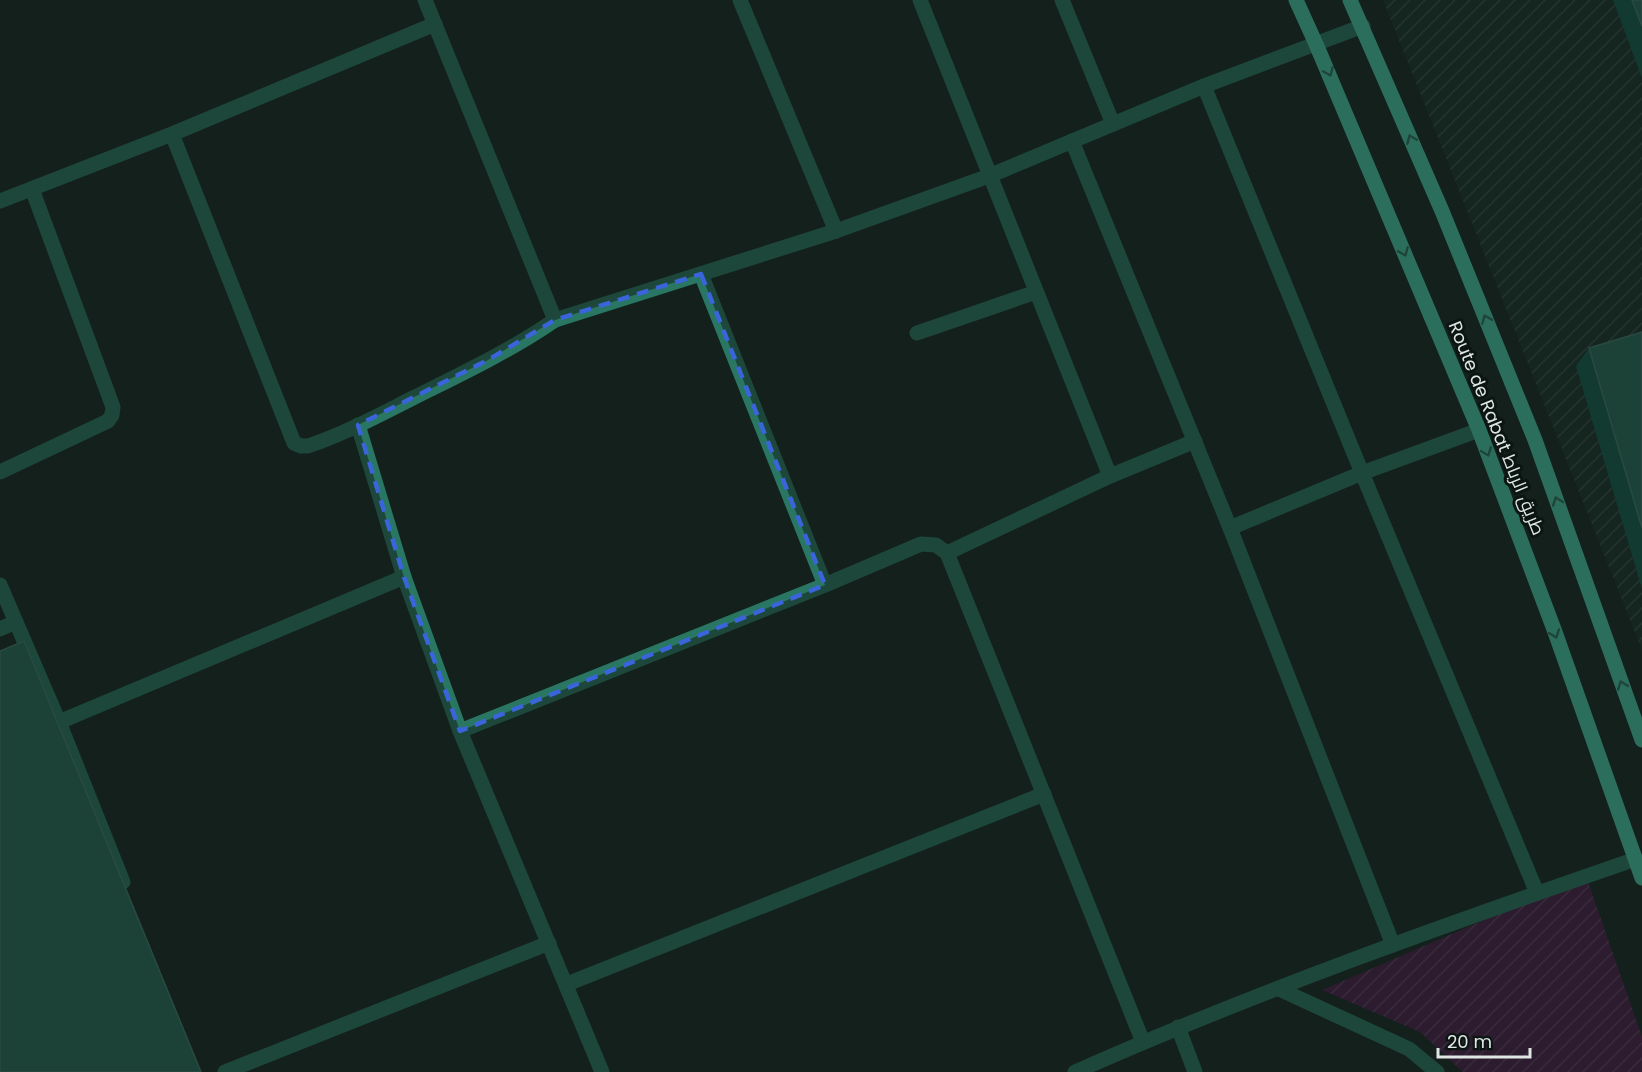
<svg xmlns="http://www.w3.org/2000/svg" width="1642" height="1072" viewBox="0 0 1642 1072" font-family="Poppins,Cairo,sans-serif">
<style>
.industrial{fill:url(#industrial-furrows)}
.garden{fill:url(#garden-furrows)}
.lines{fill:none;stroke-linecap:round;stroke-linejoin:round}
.minor{stroke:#297662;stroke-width:15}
.major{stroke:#4bccab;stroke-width:15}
.wall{fill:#10594a}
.building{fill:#26685a;stroke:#437c70;stroke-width:1.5}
.oneway{stroke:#2b715f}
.marked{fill:none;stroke:#3a65da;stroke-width:4.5;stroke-dasharray:12 8;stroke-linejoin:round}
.labels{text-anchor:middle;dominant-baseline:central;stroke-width:6;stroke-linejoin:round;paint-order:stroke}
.street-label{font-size:18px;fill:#dfe6e4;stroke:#0b1613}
</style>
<defs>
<pattern id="industrial-furrows" width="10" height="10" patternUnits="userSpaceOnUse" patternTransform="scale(1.5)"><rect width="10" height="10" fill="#182c26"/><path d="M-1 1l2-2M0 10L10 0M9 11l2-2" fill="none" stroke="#394b45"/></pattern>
<pattern id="garden-furrows" width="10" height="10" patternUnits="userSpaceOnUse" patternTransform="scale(1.5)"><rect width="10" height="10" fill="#4c1748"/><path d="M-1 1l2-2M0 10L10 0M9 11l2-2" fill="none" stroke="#653962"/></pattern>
</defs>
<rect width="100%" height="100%" fill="#14201c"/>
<!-- industrial -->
<path class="industrial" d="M1383 0H1642V650Z"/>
<!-- garden -->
<path class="garden" d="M1586 876 1642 1037V1072H1463L1420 1032 1322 990Z"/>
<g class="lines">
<!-- minor -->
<g class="minor">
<path d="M425 0 555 320"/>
<path d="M740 0 836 231"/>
<path d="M920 0 1110 476"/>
<path d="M1062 0 1113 124"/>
<path d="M1204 86 1362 473 1537 893"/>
<path d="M172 134 294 443 301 446H308C344 434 379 415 413 398 461 374 510 351 555 320L836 231 989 176 1204 86 1363 26"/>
<path d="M1072 141 1230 528 1393 945"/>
<path d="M0 201 172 134 435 24"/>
<path d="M701 274 825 585"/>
<path d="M917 333 1036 292"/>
<path d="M358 425 404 577 460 731 602 1072"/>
<path d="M0 472 108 421 112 415 113 407 32 189"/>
<path d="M1230 528 1362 473 1479 430"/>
<path d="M947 553 1110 476 1195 441"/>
<path d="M0 585 59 722 123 882"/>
<path d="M0 629 16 622"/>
<path d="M59 722 404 577"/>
<path d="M460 731 825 585 921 544 936 545 947 553 1143 1042"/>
<path d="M567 984 1044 794"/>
<path d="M1279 989 1409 1049 1437 1072"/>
<path d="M1178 1027 1195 1072"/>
<path d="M225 1072 549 943"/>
<path d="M1075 1072C1258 991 1447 924 1636 859"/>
</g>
<!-- major -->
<g class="major">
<path d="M1296 0 1316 44 1479 430 1555 632 1642 878"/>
<path d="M1350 0 1442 211 1535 440 1642 740"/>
</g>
</g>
<!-- wall -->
<g class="wall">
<path d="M1613 0H1642V78Z"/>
<path d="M1642 332V589L1576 366 1589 348Z"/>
</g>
<!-- building -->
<g class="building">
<path d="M1632 0H1642V26Z"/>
<path d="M1642 332V528L1589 348Z"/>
<path d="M24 641 201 1072H0V651Z"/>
</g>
<!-- one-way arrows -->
<defs><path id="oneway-chevron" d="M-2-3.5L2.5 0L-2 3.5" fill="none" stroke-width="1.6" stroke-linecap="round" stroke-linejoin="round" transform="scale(1.5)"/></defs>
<g class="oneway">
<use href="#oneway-chevron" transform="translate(1329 72) rotate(67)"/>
<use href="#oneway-chevron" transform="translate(1411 139) rotate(-113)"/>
<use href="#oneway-chevron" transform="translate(1404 252) rotate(67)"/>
<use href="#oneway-chevron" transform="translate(1486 319) rotate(-112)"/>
<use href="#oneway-chevron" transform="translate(1487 452) rotate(69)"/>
<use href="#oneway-chevron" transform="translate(1557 501) rotate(-110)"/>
<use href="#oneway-chevron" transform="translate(1555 634) rotate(70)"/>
<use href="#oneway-chevron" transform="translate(1622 685) rotate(-110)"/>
</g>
<!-- marked area -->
<path d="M0 0H1642V1072H0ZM701 274 825 585 460 731 404 577 358 425 488 360 555 320Z" fill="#14201c" fill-opacity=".55" fill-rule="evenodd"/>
<path class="marked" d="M701 274 825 585 460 731 404 577 358 425 488 360 555 320Z"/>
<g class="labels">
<!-- street labels -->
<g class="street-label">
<text transform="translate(1497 428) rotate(68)">Route de Rabat طريق الرباط</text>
</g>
</g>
<!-- scale -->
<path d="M1438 1048v9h92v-9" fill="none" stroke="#dfe6e4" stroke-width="3"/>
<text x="1447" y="1048" font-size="18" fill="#dfe6e4" stroke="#0b1613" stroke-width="4.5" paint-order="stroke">20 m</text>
</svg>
